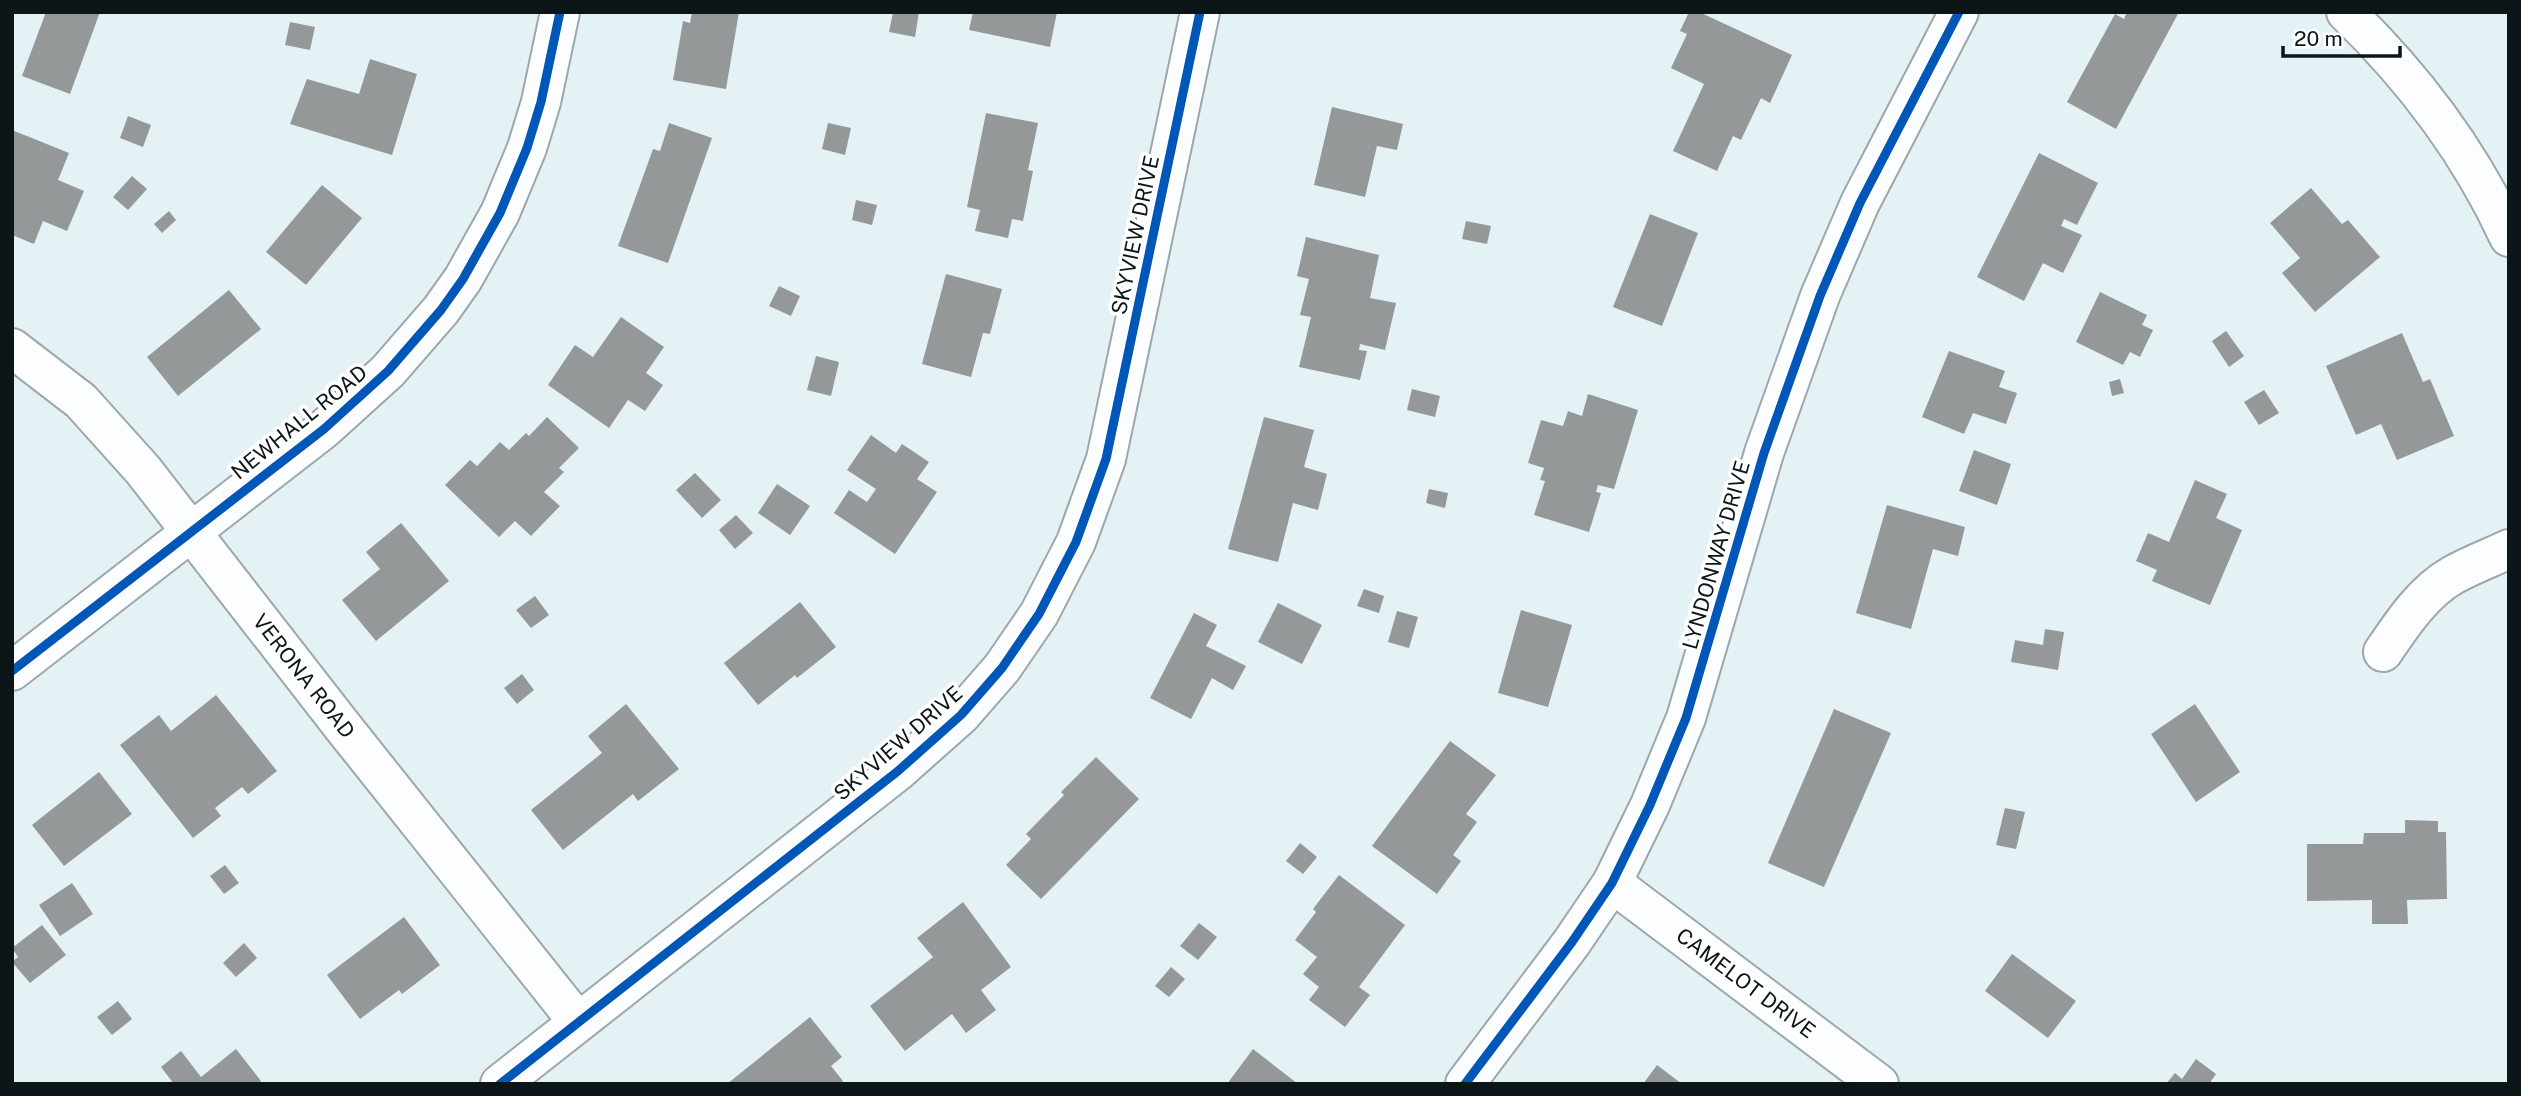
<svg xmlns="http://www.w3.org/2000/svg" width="2521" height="1096" viewBox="0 0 2521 1096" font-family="'Public Sans',sans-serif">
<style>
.building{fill:#959898}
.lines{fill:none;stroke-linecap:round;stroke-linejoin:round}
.minor-casing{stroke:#9ca7aa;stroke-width:42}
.minor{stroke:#fbfdfe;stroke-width:38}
.cycleway-casing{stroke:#fff;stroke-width:13}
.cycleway{stroke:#0057b8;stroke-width:9}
.labels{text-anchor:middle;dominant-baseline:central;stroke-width:7;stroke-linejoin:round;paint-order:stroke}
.street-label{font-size:21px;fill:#0c1517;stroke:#fff}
</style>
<rect width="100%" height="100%" fill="#e4f2f6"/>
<!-- building -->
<g class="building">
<path d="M46 12H100L70 94 22 76Z"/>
<path d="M692 12H739L726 89 673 80 683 21 690 23Z"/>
<path d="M893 12H919L915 37 889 32Z"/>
<path d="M973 12H1057L1050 47 969 30Z"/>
<path d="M1689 12H1699L1792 55 1770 103 1761 98 1741 140 1733 136 1717 171 1673 151 1704 84 1671 68 1687 34 1680 31Z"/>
<path d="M2127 12H2179L2116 129 2067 102 2115 14 2124 19Z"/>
<path d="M290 22 315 27 310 50 285 45Z"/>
<path d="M370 59 417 74 392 155 290 124 307 79 359 94Z"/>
<path d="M1332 107 1403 124 1397 150 1377 146 1365 197 1314 185Z"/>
<path d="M986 113 1038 123 1028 170 1033 171 1023 221 1012 219 1008 238 975 231 980 210 967 207Z"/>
<path d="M128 116 151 125 143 147 120 138Z"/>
<path d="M669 123 712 138 668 263 618 246 653 149 660 151Z"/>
<path d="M828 123 851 128 845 155 822 149Z"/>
<path d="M12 130 69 153 58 180 84 191 67 231 43 221 34 244 12 235Z"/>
<path d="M2039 153 2098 183 2077 225 2064 219 2061 226 2082 235 2063 273 2043 263 2024 301 1977 277Z"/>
<path d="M132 176 147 189 128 210 113 197Z"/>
<path d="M322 185 362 218 306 285 266 252Z"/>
<path d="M2311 188 2342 224 2348 220 2380 257 2315 312 2282 273 2300 258 2270 223Z"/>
<path d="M856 200 877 205 872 225 852 220Z"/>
<path d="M169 211 176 220 162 233 154 224Z"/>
<path d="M1650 214 1698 233 1662 326 1613 307Z"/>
<path d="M1466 221 1491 226 1487 244 1462 239Z"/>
<path d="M1306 237 1379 255 1370 298 1396 303 1385 350 1360 344 1359 350 1367 351 1360 380 1299 367 1311 317 1300 315 1309 279 1297 276Z"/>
<path d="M946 274 1002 289 990 334 983 333 971 377 922 364Z"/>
<path d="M779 286 800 296 791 316 769 306Z"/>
<path d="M229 290 261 329 178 396 147 357Z"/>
<path d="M2100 292 2147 315 2142 325 2153 330 2140 357 2130 352 2123 365 2076 342Z"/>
<path d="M621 317 664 347 646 373 663 385 645 411 628 400 609 428 548 385 575 345 593 357Z"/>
<path d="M2226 331 2244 356 2229 367 2212 341Z"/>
<path d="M2402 333 2423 382 2430 379 2454 436 2397 460 2381 424 2356 435 2326 366Z"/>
<path d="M1949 351 2005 371 1999 387 2017 393 2006 424 1973 413 1964 434 1922 417Z"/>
<path d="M816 356 839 362 831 396 807 390Z"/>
<path d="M2120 379 2124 393 2112 396 2109 382Z"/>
<path d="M1412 389 1440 396 1435 417 1407 410Z"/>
<path d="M2264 390 2279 413 2259 425 2244 402Z"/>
<path d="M1588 394 1638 410 1614 489 1598 485 1596 492 1601 493 1589 532 1534 515 1545 481 1540 480 1544 468 1528 463 1541 420 1563 426 1568 411 1582 416Z"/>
<path d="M547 417 579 448 559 468 564 472 544 492 560 506 531 536 515 521 499 537 445 485 470 460 477 466 500 442 509 450 526 433 529 436Z"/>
<path d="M1264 417 1314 430 1304 467 1327 474 1318 510 1293 503 1278 562 1228 549Z"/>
<path d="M871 435 896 453 902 444 929 462 917 479 937 492 895 554 834 513 849 490 867 502 876 489 847 470Z"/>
<path d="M1974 450 2011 464 1997 505 1959 491Z"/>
<path d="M695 473 721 500 702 518 676 490Z"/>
<path d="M2195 480 2227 494 2216 518 2242 530 2210 605 2152 581 2157 570 2136 561 2148 533 2169 542Z"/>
<path d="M777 484 810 506 790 535 758 513Z"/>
<path d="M1429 489 1448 493 1445 508 1426 503Z"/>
<path d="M1887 505 1965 527 1958 556 1933 549 1911 629 1856 613Z"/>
<path d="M736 515 753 533 735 549 719 530Z"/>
<path d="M401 523 449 581 376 641 342 600 380 569 366 552Z"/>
<path d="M1364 589 1384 596 1379 613 1357 606Z"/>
<path d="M535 596 549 615 531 628 516 610Z"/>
<path d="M800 602 836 647 797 678 795 675 758 705 724 663Z"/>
<path d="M1278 603 1322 625 1302 664 1258 642Z"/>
<path d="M1521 610 1572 625 1548 707 1498 693Z"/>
<path d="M1397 611 1418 617 1409 648 1388 642Z"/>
<path d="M1194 613 1217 625 1206 646 1246 666 1233 690 1212 678 1191 719 1150 698Z"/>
<path d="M2045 629 2064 632 2058 670 2011 662 2015 640 2043 645Z"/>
<path d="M522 674 534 690 517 704 504 688Z"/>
<path d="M216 695 277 771 248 794 242 787 215 808 221 816 193 838 120 745 159 715 171 731Z"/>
<path d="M626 704 679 769 638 801 633 794 563 850 531 810 602 753 588 736Z"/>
<path d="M2195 704 2240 772 2196 802 2151 734Z"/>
<path d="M1834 709 1891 733 1824 887 1768 863Z"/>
<path d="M1450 741 1496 775 1466 814 1477 822 1453 855 1461 861 1437 894 1372 846Z"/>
<path d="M1096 757 1139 799 1041 899 1006 865 1031 839 1026 834 1064 795 1061 792Z"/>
<path d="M99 772 132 814 64 866 32 825Z"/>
<path d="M2005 808 2025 812 2016 849 1996 845Z"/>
<path d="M2405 820 2438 821V832H2446L2447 899 2407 900 2408 924H2372V900L2307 901V844H2363L2364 833H2405Z"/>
<path d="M1300 843 1317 857 1303 874 1286 861Z"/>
<path d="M225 865 239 883 224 894 210 876Z"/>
<path d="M1339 875 1405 925 1359 987 1370 995 1345 1027 1309 1000 1319 987 1303 974 1317 957 1295 940 1316 912 1313 909Z"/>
<path d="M72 883 93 914 60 936 39 905Z"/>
<path d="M963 902 1011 967 981 990 996 1010 966 1033 952 1014 905 1051 870 1006 933 957 917 938Z"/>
<path d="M404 917 440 965 402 994 399 990 360 1019 327 975Z"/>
<path d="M1199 923 1217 937 1198 960 1180 946Z"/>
<path d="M42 925 66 955 30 983 12 962 18 957 12 948Z"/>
<path d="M244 943 257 958 236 977 223 963Z"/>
<path d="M2012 954 2076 1001 2048 1038 1985 991Z"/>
<path d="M1171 967 1185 979 1169 997 1155 986Z"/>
<path d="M118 1001 132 1019 112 1035 97 1017Z"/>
<path d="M810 1017 842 1057 831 1066 843 1081 840 1084H727Z"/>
<path d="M236 1049 261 1081 258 1084H174L161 1067 181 1051 201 1077Z"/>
<path d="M1253 1049 1298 1084H1227Z"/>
<path d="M2196 1059 2216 1074 2209 1084H2166L2175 1073 2182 1079Z"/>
<path d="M1657 1065 1682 1084H1643Z"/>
</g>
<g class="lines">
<defs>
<g id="minor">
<path d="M2346 12C2413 77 2470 152 2509 237"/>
<path d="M12 348 81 401 143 470 343 727 578 1022"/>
<path d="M2383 652C2402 624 2423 592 2453 575 2471 565 2490 558 2509 549"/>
<path d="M12 671 324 429 388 371 441 310 463 279 500 213 527 148 541 102 560 12"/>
<path d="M1612 883 1879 1084"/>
<path d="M500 1084 898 771 961 715 1002 668 1039 614 1076 542 1106 459 1200 12"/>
<path d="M1465 1084 1572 942 1612 883 1650 805 1686 718 1764 453 1820 296 1860 203 1959 12"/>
</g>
</defs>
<!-- minor casing -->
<use href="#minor" class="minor-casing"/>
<!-- minor -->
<use href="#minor" class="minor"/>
<defs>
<g id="cycleway">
<path d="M12 671 324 429 388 371 441 310 463 279 500 213 527 148 541 102 560 12"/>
<path d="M500 1084 898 771 961 715 1002 668 1039 614 1076 542 1106 459 1200 12"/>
<path d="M1465 1084 1572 942 1612 883 1650 805 1686 718 1764 453 1820 296 1860 203 1959 12"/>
</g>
</defs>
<!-- cycleway casing -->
<use href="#cycleway" class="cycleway-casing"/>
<!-- cycleway -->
<use href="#cycleway" class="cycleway"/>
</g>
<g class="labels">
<!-- street labels -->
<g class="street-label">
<text transform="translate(1135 235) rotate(-78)">SKYVIEW DRIVE</text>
<text transform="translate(299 422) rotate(-39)">NEWHALL ROAD</text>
<text transform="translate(1716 555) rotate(-74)">LYNDONWAY DRIVE</text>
<text transform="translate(304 676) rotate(52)">VERONA ROAD</text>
<text transform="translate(898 743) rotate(-41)">SKYVIEW DRIVE</text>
<text transform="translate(1746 983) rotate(37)">CAMELOT DRIVE</text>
</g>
</g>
<!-- border -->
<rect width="2521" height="1096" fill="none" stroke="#0c1517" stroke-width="28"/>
<!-- scale -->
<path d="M2283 46v10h117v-10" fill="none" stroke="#0c1517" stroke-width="3.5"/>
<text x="2294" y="46" font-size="21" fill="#0c1517" stroke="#ffffff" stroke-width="5" paint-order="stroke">20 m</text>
</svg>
